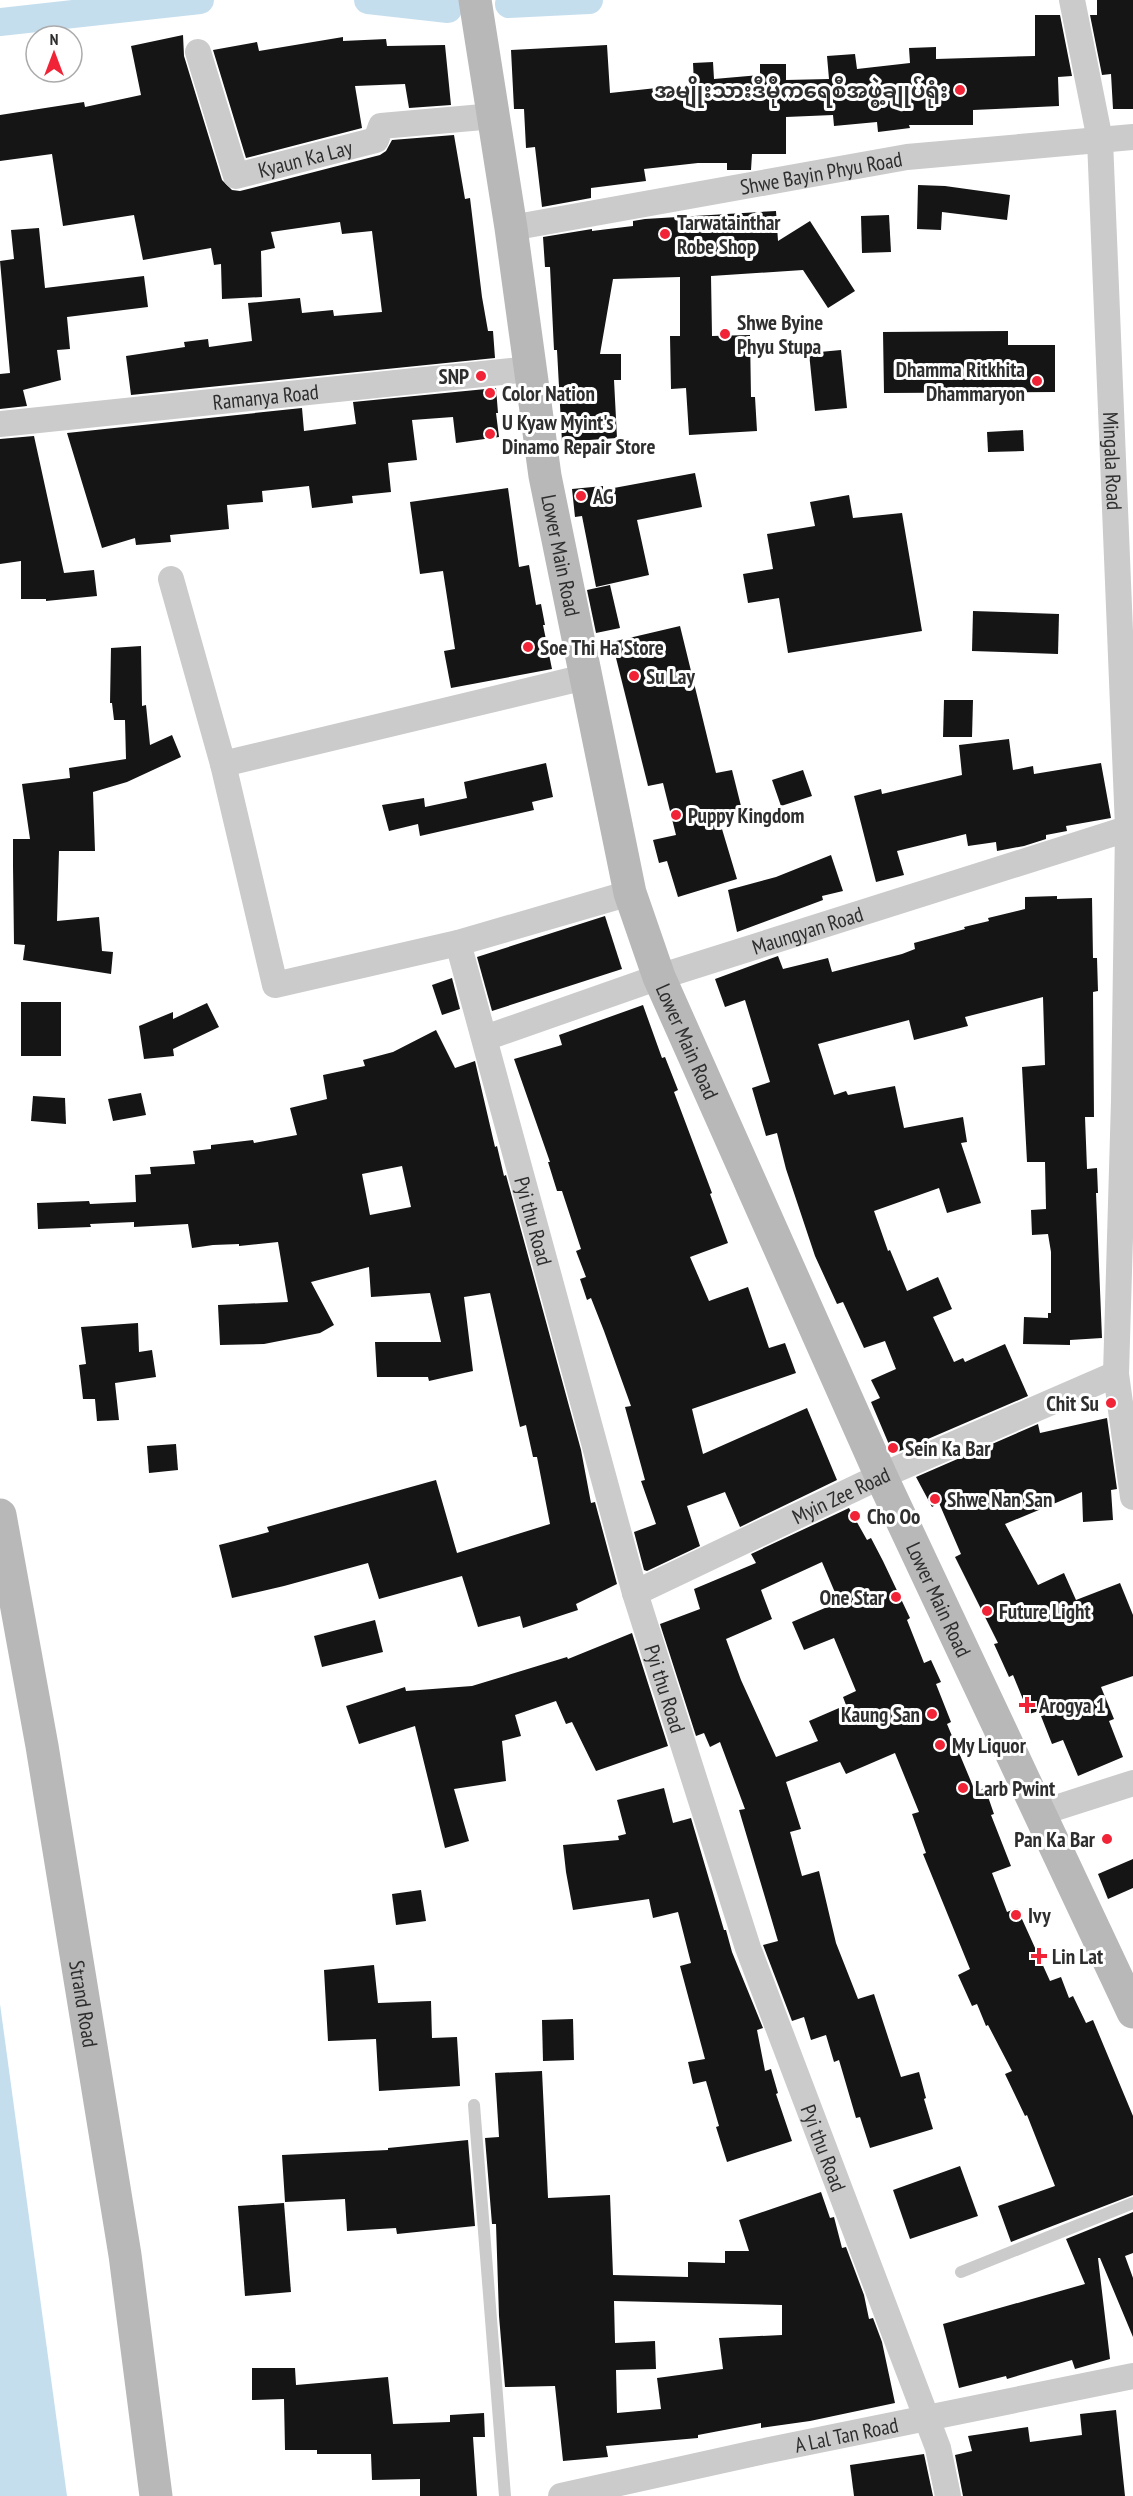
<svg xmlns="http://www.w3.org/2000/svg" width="1133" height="2496" viewBox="0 0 1133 2496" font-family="'PT Sans Narrow','Noto Sans Myanmar',sans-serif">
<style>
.water{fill:#c5deee}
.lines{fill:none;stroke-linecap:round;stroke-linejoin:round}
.canal{stroke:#c5deee;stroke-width:28}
.building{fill:#151515;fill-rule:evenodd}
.service{stroke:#cbcbcb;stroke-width:12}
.minor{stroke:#cbcbcb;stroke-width:26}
.secondary{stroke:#b8b8b8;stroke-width:33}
.poi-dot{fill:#f02436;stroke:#fff;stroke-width:2}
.labels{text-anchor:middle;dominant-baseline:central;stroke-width:6;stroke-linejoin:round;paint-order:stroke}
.poi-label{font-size:21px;font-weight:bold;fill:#2e2e2e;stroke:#fff;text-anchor:start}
.street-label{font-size:21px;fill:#2e2e2e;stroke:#fff}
</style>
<rect width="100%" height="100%" fill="#fff"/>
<!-- water -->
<path class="water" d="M0 2004 67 2496H0Z"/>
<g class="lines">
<!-- canal -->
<g class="canal">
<path d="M368 0 448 9"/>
<path d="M509 4 589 0"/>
<path d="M0 22 200 0"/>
</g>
</g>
<!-- building -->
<g class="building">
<path d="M1097 0H1133V109H1113L1111 74 1102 75 1090 15H1097Z"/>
<path d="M1035 15H1060L1072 76 1058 77 1059 106 973 110V125H909L910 128 878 132 877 122 834 126 833 115 786 117V154H752L751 170H727V163H698L644 169 646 181 591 188V198L542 207 535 147 526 148 524 109H514L511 50 607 45 610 93 694 84 693 63 713 62 714 79 760 75V64H786V80L829 79 827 56 855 54 857 69 910 63 909 48 936 47V59L1035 56Z"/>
<path d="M183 35 184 56 222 180 232 190 240 191 380 155 386 151 392 140 454 135 465 199 470 198 482 297 488 331H493L495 358 131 395 126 356 185 347 184 342 208 339 209 347 252 341 248 303 300 298 302 313 333 310 334 316 382 312 372 231 342 234 340 222 271 232 275 248 261 251 262 297 222 299 221 264 214 265 211 248 143 260 134 215 63 226 52 154 0 161V115L84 102 85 107 141 95 131 46Z"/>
<path d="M343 37V41L386 39 387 46 445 45 451 105 409 108 405 84 355 86 362 128 246 158 213 50 257 42 259 51Z"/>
<path d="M918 185 945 186 1010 195 1007 220 942 212 941 230 917 229Z"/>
<path d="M776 211 778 241 810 221 855 291 828 308 803 270 711 276 712 336 750 335 751 397H755L757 431 689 435 686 388 671 389 670 336H680V277L613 279 600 354H621V380H614L617 438 562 442 557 350H554L550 267H545L543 237 592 229V231L633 226V221L645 219Z"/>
<path d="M889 215 891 252 862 253 861 216Z"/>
<path d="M39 228 45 288 144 276 148 307 67 317 70 349 57 350 61 380 23 390 27 406 0 409V374L10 373 0 261 14 259 11 230Z"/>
<path d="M1008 331V345H1055V392L884 393 883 332Z"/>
<path d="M841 350 847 408 815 411 809 353Z"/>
<path d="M496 388 498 413H496L499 437 456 443 453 417 412 420 417 460 388 463 391 492 352 496 353 503 312 508 309 486 262 491 263 502 227 505 229 529 170 535 171 542 136 545 135 538 102 548 67 433 302 408 304 431 356 424 353 402Z"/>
<path d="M1023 430 1024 451 988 452 987 432Z"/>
<path d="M34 436 64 573 94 570 97 596 46 601V599H21V561L0 564V439Z"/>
<path d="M695 473 702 507 637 520 649 575 596 587 582 516 575 517 572 489 603 486V490Z"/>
<path d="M508 488 519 567 529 565 536 605 541 604 545 625H543L552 669 451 688 444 651 455 649 443 571 420 574 410 502Z"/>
<path d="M849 495 853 518 902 513 922 631 788 653 779 598 748 603 743 574 773 569 767 534 815 526 810 502Z"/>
<path d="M610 585 620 628 596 633 587 590Z"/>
<path d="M973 611 1059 614 1058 654 972 651Z"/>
<path d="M680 626 716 773 732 770 743 814 719 819 737 879 678 897 667 861 659 863 653 840 676 835 663 783 648 786 612 642Z"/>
<path d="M141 646 142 706 146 705 150 745 172 735 181 757 127 782 93 792 95 851H59L57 921 99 917 102 951 113 952 111 974 23 960 25 945 14 944 13 866V839H30L22 784 70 778 69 768 126 759 125 720H114L112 703H110L111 648Z"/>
<path d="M944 700H973L972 737H943Z"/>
<path d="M1009 739 1013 770 1033 766 1034 774 1101 763 1111 818 1066 826 1067 831 1046 835V839L1024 846 997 851 996 842 968 846 966 834 897 851 904 875 876 882 854 796 881 789 882 794 962 775 959 745Z"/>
<path d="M546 763 553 797 532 802 534 810 420 836 418 824 389 831 382 805 424 798 425 807 467 798 464 782Z"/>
<path d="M803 770 812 796 781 806 772 780Z"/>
<path d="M831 855 843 891 822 896 823 900 737 932 728 890 776 877Z"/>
<path d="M1057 896V899L1092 898 1093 958H1097L1098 991 1093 992 1094 1117H1085L1087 1169 1097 1168 1098 1193H1096L1102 1338 1070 1340V1345L1023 1344 1024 1317 1048 1318V1313H1051V1252L1048 1234 1032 1235 1031 1210 1046 1209 1045 1162H1027L1022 1067 1045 1065 1043 997 965 1017 968 1026 914 1040 909 1020 818 1044 834 1095 846 1091 848 1095 895 1086 904 1128 963 1117 967 1142 961 1143 981 1203 947 1213 939 1188 874 1211 888 1251 890 1250 907 1291 938 1277 952 1309 933 1317 954 1362 963 1358 965 1362 1005 1344 1028 1396 893 1454 871 1402 880 1398 871 1380 896 1369 885 1341 864 1348 843 1302 837 1304 815 1256 786 1169 777 1133 766 1136 752 1088 770 1082 745 1000 725 1007 715 979 778 956 783 969 828 958 832 972 902 954 915 949 914 943 965 929 964 927 989 921 988 918 1025 909V897Z"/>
<path d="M605 916 622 969 492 1011 477 957Z"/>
<path d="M452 978 460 1009 442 1015 432 985Z"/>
<rect x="21" y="1002" width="40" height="54"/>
<path d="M207 1003 219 1027 173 1049 174 1056 144 1059 139 1026 173 1012V1019Z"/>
<path d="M643 1005 662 1058 665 1057 678 1090 674 1092 712 1193 710 1194 728 1243 690 1257 709 1301 748 1287 769 1348 785 1343 796 1373 692 1409 703 1454 807 1408 837 1480 740 1527 725 1492 687 1506 700 1546 647 1571 644 1570 634 1532 656 1524 641 1481 645 1480 625 1407 631 1406 604 1331 591 1298 587 1300 580 1279 586 1277 576 1251 581 1249 562 1191H557L548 1162H550L514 1059 562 1045 559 1035Z"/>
<path d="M436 1030 455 1068 475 1061 495 1147 497 1146 504 1176 506 1175 581 1450 591 1503 595 1502 617 1584 576 1604 578 1610 523 1628 520 1616 478 1627 462 1576 379 1599 368 1563 284 1586 232 1598 219 1545 269 1532 267 1527 436 1480 457 1553 550 1524 537 1457H533L526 1425 520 1427 490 1293 464 1297 473 1371 429 1381 428 1377H377L375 1342H441L430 1293 371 1297 369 1267 311 1282 334 1325 320 1333 264 1344 220 1345 218 1305 288 1302 278 1242 239 1246V1244L213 1245 192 1248 188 1224 134 1227V1222L90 1224 91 1227 38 1229 37 1203 89 1201 90 1204 136 1202 135 1175 151 1174 150 1167 195 1164 193 1151 211 1149V1145L253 1140 254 1143 297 1135 290 1108 327 1099 323 1075 365 1066 363 1060 393 1052ZM402 1166 411 1207 370 1215 362 1174Z"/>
<path d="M141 1093 146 1115 113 1121 108 1099Z"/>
<path d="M33 1096 65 1098 66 1124 31 1121Z"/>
<path d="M138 1323 139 1352 152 1350 156 1377 115 1383 119 1420 97 1421 95 1399H83L79 1365 86 1364 81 1327Z"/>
<path d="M1107 1418 1117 1489 1111 1490 1113 1520 1083 1522 1082 1492 1005 1524 1038 1585 1064 1573 1076 1600 1120 1583 1133 1615V1676L1101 1687 1114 1719 1109 1721 1123 1757 1078 1776 1063 1740 1052 1744 1039 1711 1029 1714 1013 1675 1009 1677 994 1644 998 1643 955 1557 961 1554 939 1503 932 1507 916 1477 1038 1424 1040 1433Z"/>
<path d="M176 1444 178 1470 149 1473 147 1446Z"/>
<path d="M849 1508 867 1540 871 1538 883 1561 910 1618 907 1620 924 1663 931 1660 941 1682 936 1684 951 1722 947 1724 975 1791 985 1788 994 1814 991 1815 1011 1866 992 1873 1007 1912 1017 1908 1050 1981 1061 1977 1069 1998 1073 1996 1086 2023 1093 2020 1133 2116V2195L1011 2242 998 2206 1055 2186 1027 2115 1025 2116 1005 2074 1012 2071 988 2025 986 2026 977 2004 972 2006 958 1975 970 1969 923 1854 926 1853 912 1814 919 1812 895 1753 846 1774 840 1762 786 1782 801 1829 790 1832 802 1876 819 1871 836 1943 858 1999 874 1994 901 2077 919 2072 926 2098 924 2099 933 2129 870 2148 860 2117 856 2118 839 2060 834 2062 826 2035 811 2040 804 2017 792 2021 763 1945 778 1941 739 1810 745 1809 720 1742 710 1747 704 1733 696 1736 660 1624 700 1609 694 1589 756 1563 751 1554ZM822 1562 839 1602 792 1622 804 1650 834 1638 856 1691 843 1697 846 1705 809 1721 818 1741 776 1757 741 1680 726 1639 772 1619 761 1590Z"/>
<path d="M375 1620 383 1652 322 1667 314 1636Z"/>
<path d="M632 1633 668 1746 596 1771 572 1722 566 1724 556 1701 515 1715 521 1736 502 1741 506 1781 454 1789 469 1841 445 1848 415 1726 359 1744 346 1706 405 1687 406 1691 472 1686 567 1657 568 1659Z"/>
<path d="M664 1788 673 1823 691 1818 724 1930H726L732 1952 763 2028 757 2030 765 2071 771 2069 778 2093 776 2094 792 2141 727 2162 716 2127 719 2126 706 2081 693 2084 688 2062 705 2059 680 1966 691 1963 678 1912 653 1918 649 1899 573 1910 566 1872 563 1845 619 1840 618 1836 626 1834 617 1800Z"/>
<path d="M1133 1859V1888L1108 1899 1098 1874Z"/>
<path d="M421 1890 426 1921 396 1925 392 1894Z"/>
<path d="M374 1965 378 2003 431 2001 432 2038 457 2037 460 2086 379 2091 376 2039 328 2041 324 1970Z"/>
<path d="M573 2019 574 2060 543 2061 542 2020Z"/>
<path d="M542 2071 548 2198 610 2195 613 2275 688 2277V2262L725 2263V2251H749L739 2220 821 2192 830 2218 834 2217 842 2248 846 2247 864 2295 869 2319 873 2318 882 2342 895 2403 810 2421 761 2428V2423L698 2435V2438L606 2446 608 2457 563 2461 555 2386 505 2387 499 2316 496 2224H492L485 2138 499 2137 495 2073ZM614 2301 782 2305V2335L719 2338 723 2369 657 2378 661 2409 617 2413 616 2370 656 2369 655 2341 615 2343Z"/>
<path d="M468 2140 475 2226 397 2234 396 2228 347 2231 345 2199 285 2202 282 2155 388 2150V2148Z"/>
<path d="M960 2166 978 2216 910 2239 893 2190Z"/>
<path d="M284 2203 291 2292 245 2296 238 2206Z"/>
<path d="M1133 2212V2253L1125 2256 1133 2278V2337L1100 2258H1098L1110 2359 1075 2369 1072 2360 1007 2379 1006 2376 959 2388 943 2324 1085 2284 1066 2239Z"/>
<path d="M252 2368H295L296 2385 388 2377 393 2424 450 2422V2415L484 2413 485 2437H473L477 2496H420V2479L372 2480 371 2454H317V2450H285L284 2399 252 2400Z"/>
<path d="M1116 2410 1125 2496H963L955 2455 972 2451 968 2436 1028 2427 1030 2442 1082 2435 1080 2414Z"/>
<path d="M924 2454 933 2496H854L850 2465Z"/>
</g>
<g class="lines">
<!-- service -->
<g class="service">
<path d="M474 2105 505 2496"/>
<path d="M961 2272 1133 2203"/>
</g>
<!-- minor -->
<g class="minor">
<path id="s1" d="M1072 0 1100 140 1128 828 1124 1101 1116 1374 1133 1497"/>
<path id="s2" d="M198 52 236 176 376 140 381 126 494 116"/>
<path id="s3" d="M511 228 907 157 1133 137"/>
<path id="s4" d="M0 424 530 369"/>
<path d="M171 579 223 764 275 985 458 943 630 893"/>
<path d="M223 764 585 677"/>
<path id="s5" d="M458 943 635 1593 748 1948 938 2448 948 2496"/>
<path id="s6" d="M485 1038 659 977 1133 827"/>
<path id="s7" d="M635 1593 881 1476 1116 1374"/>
<path d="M1040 1813 1133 1783"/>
<path id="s8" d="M561 2496 755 2453 1133 2376"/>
</g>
<!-- secondary -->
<g class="secondary">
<path id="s9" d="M475 0 511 228 545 476 630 893 659 977 881 1476 1133 2012"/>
<path id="s10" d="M0 1515 42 1746 125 2255 156 2496"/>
</g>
</g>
<!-- markers -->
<g class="poi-dot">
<circle cx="960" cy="90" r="6"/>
<circle cx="665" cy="234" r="6"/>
<circle cx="725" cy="334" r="6"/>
<circle cx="481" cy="376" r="6"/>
<circle cx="1037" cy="381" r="6"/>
<circle cx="490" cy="393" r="6"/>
<circle cx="490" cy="434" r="6"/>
<circle cx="581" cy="496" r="6"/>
<circle cx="528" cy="647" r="6"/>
<circle cx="634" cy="676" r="6"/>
<circle cx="676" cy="815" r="6"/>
<circle cx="1111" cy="1403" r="6"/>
<circle cx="893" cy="1448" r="6"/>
<circle cx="935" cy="1499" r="6"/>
<circle cx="855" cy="1516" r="6"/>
<circle cx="896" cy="1597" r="6"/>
<circle cx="987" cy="1611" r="6"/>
<path d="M1024 1696h6v6h6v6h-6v6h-6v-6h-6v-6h6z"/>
<circle cx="932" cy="1714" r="6"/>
<circle cx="940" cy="1745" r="6"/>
<circle cx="963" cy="1788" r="6"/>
<circle cx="1107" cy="1839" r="6"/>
<circle cx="1016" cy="1915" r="6"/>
<path d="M1036 1947h6v6h6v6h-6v6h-6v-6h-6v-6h6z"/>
</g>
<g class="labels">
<!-- poi labels -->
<g class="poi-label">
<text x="948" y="90" text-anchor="end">အမျိုးသားဒီမိုကရေစီအဖွဲ့ချုပ်ရုံး</text>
<text x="677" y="222">Tarwatainthar<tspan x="677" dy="24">Robe Shop</tspan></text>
<text x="737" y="322">Shwe Byine<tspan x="737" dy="24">Phyu Stupa</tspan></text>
<text x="1025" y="369" text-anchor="end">Dhamma Ritkhita<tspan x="1025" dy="24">Dhammaryon</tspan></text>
<text x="469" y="376" text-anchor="end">SNP</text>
<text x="502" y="393">Color Nation</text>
<text x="502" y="422">U Kyaw Myint's<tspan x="502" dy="24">Dinamo Repair Store</tspan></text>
<text x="593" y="496">AG</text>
<text x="540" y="647">Soe Thi Ha Store</text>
<text x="646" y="676">Su Lay</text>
<text x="688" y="815">Puppy Kingdom</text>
<text x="1099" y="1403" text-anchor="end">Chit Su</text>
<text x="905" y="1448">Sein Ka Bar</text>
<text x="947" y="1499">Shwe Nan San</text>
<text x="867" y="1516">Cho Oo</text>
<text x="884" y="1597" text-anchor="end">One Star</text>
<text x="999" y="1611">Future Light</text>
<text x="1039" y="1705">Arogya 1</text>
<text x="920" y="1714" text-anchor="end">Kaung San</text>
<text x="952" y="1745">My Liquor</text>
<text x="975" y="1788">Larb Pwint</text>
<text x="1095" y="1839" text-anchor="end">Pan Ka Bar</text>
<text x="1028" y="1915">Ivy</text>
<text x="1052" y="1956">Lin Lat</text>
</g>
<!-- street labels -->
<g class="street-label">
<text stroke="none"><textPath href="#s2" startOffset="201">Kyaun Ka Lay</textPath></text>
<text stroke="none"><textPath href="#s3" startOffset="315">Shwe Bayin Phyu Road</textPath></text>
<text stroke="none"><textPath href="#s4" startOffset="267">Ramanya Road</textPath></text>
<text stroke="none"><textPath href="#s1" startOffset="464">Mingala Road</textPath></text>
<text stroke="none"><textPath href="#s9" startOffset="562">Lower Main Road</textPath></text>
<text stroke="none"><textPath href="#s6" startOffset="340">Maungyan Road</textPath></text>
<text stroke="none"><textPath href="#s9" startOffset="1066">Lower Main Road</textPath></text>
<text stroke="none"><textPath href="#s5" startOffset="288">Pyi thu Road</textPath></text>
<text stroke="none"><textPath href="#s7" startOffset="228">Myin Zee Road</textPath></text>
<text stroke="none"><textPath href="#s9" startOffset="1678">Lower Main Road</textPath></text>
<text stroke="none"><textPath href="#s5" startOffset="774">Pyi thu Road</textPath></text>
<text stroke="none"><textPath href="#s10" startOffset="496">Strand Road</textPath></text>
<text stroke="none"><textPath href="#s5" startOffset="1260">Pyi thu Road</textPath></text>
<text stroke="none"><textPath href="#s8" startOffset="292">A Lal Tan Road</textPath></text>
</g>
</g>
<!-- north arrow -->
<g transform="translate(54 54)"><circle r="28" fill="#ffffff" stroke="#ababab" stroke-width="1.5"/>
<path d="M0-4.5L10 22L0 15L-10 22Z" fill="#f02436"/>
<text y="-9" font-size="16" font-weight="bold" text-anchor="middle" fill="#2e2e2e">N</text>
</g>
</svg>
